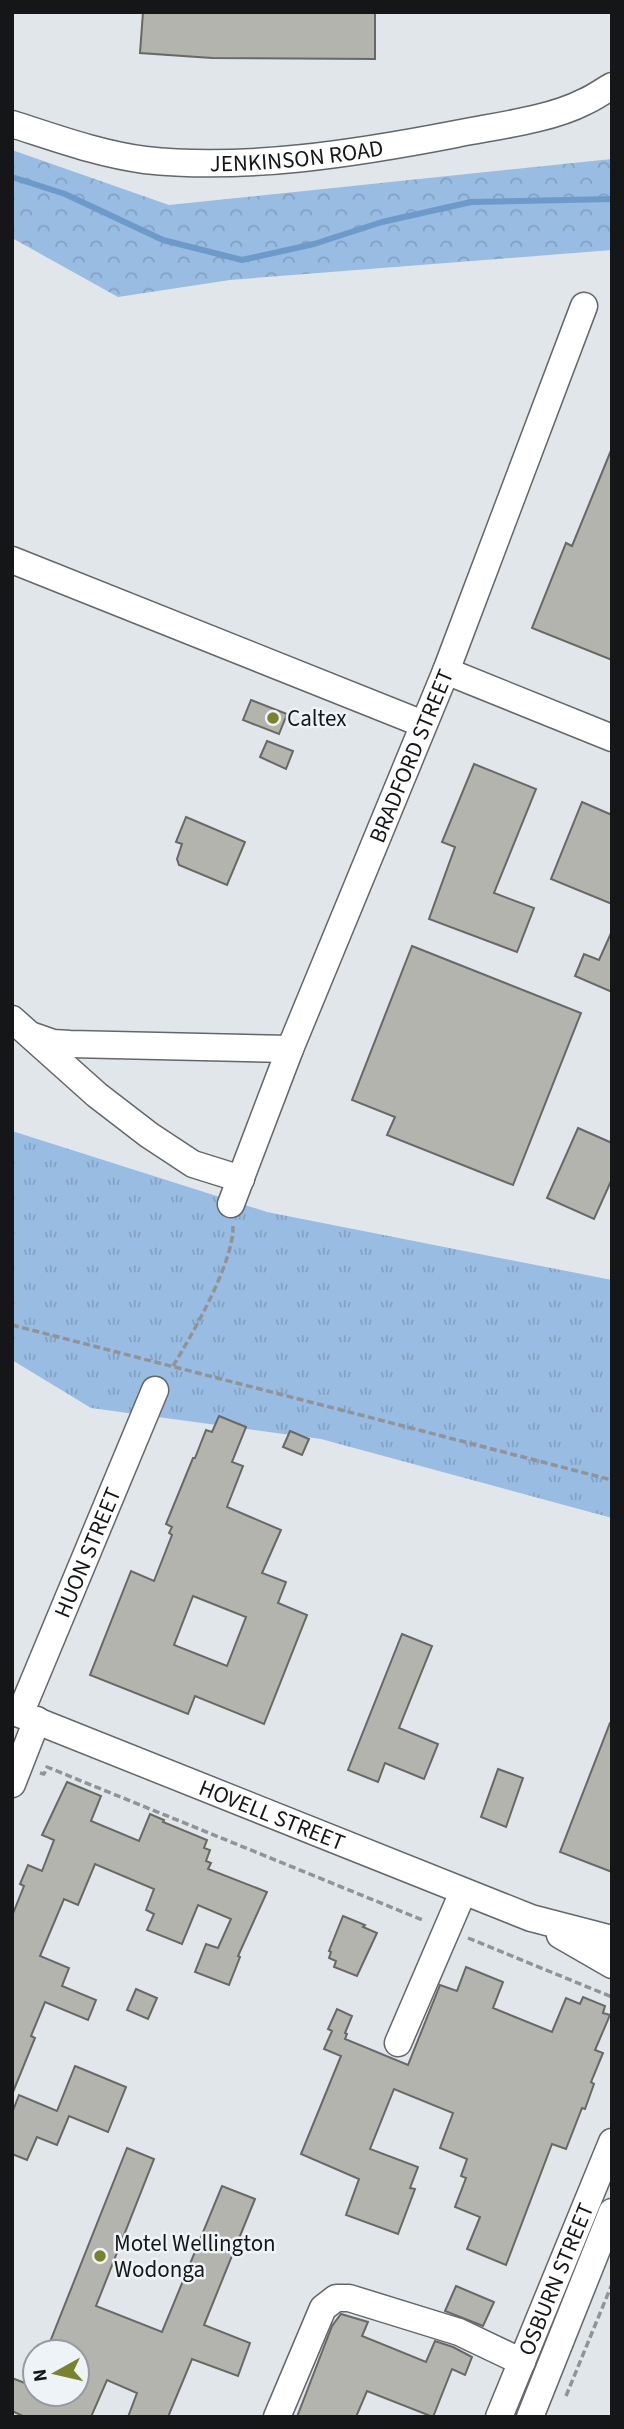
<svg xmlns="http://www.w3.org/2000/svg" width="624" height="2429" viewBox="0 0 624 2429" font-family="'Source Sans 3',sans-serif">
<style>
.grass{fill:url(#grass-tufts)}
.forest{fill:url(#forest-crowns)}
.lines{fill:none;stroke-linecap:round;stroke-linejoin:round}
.stream{stroke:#6e9aca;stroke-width:6}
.building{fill:#b3b4ae;stroke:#686964;stroke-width:2;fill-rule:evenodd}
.minor-casing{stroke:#63676b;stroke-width:29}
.path{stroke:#909497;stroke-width:3.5;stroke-dasharray:7 3.5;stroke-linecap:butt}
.minor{stroke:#fff;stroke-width:26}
.poi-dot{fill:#7b822d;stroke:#eef3f8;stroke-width:2.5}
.labels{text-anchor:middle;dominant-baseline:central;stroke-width:5;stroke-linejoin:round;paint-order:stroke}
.street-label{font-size:23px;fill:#151618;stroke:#eef3f8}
.poi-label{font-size:23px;fill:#151618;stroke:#eef3f8;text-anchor:start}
</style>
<defs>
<pattern id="grass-tufts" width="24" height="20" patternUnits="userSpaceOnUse" patternTransform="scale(1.75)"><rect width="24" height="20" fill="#99bce2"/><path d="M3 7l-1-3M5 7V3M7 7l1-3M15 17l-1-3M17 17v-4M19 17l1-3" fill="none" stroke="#83a1c1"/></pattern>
<pattern id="forest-crowns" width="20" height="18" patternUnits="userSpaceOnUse" patternTransform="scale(1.75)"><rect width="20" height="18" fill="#99bce2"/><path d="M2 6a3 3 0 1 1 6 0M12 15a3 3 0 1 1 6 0" fill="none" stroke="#83a1c1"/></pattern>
</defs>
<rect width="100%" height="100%" fill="#e1e6eb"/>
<!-- grass -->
<path class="grass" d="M12 1131 267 1212 612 1280V1518L321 1439 91 1408 12 1360Z"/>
<!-- forest -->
<path class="forest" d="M12 150 169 205 612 159V250L230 280 118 297 12 238Z"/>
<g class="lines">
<!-- stream -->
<path class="stream" d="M12 177 65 194 163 240 242 260 314 244 382 222 471 202 612 199"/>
</g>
<!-- building -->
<g class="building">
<path d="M143 12H375V59L212 58 140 53Z"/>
<path d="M612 448V660L532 628 566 543 572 546Z"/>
<path d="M251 700 287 714 279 734 243 720Z"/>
<path d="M267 741 293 751 286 769 260 757Z"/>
<path d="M474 764 536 789 494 893 534 908 517 952 429 919 455 847 442 842Z"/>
<path d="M582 802 612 815V904L551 879Z"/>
<path d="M186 817 245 842 227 885 179 865 177 859 182 844 176 842Z"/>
<path d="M612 931V992L575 976 584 954 599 960Z"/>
<path d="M412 946 581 1013 513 1185 387 1135 395 1117 352 1100Z"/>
<path d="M578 1128 612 1143V1179L594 1219 547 1198Z"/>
<path d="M219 1416 246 1427 232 1462 243 1466 227 1507 281 1530 262 1573 286 1582 278 1603 307 1615 264 1724 195 1696 188 1714 90 1675 131 1571 154 1581 172 1535 169 1533 172 1527 166 1524 193 1458H195L206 1430 212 1432ZM193 1596 246 1617 227 1666 174 1645Z"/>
<path d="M290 1431 309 1439 302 1455 283 1447Z"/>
<path d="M402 1634 432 1646 399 1728 438 1744 424 1779 385 1763 378 1782 348 1770Z"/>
<path d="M610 1723H612V1872L560 1852Z"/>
<path d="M498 1769 523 1778 506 1827 481 1817Z"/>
<path d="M67 1782 101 1796 91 1821 139 1841 150 1814 164 1820 163 1822 207 1840 204 1848 210 1850 206 1861 211 1863 208 1869 267 1892 238 1956 240 1957 229 1985 195 1972 206 1944 218 1948 231 1919 198 1905 182 1944 147 1930 154 1914 146 1910 154 1889 95 1864 78 1905 64 1899 40 1956 69 1968 62 1986 96 2000 88 2020 45 2002 31 2036 35 2038 13 2092 12 1916 24 1886 20 1884 28 1865 42 1871 54 1840 42 1835Z"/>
<path d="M343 1916 365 1925 363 1927 377 1933 357 1976 334 1967 336 1961 329 1958 331 1952 329 1951Z"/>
<path d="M466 1967 503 1982 493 2008 552 2032 566 1998 580 2004 583 1997 605 2006 603 2013 610 2015 595 2050 603 2053 591 2082 594 2084 585 2109 582 2108 566 2149 552 2144 506 2265 467 2249 480 2217 455 2207 466 2178 461 2176 467 2159 440 2148 453 2113 394 2089 370 2149 418 2167 410 2188 415 2189 398 2234 346 2215 359 2179 301 2154 341 2056 324 2049 332 2031 328 2029 337 2009 352 2016 345 2033 347 2034 345 2039 408 2065 440 1985 457 1991Z"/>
<path d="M136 1989 157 1998 148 2019 127 2010Z"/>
<path d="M75 2066 126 2087 108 2132 69 2116 57 2145 37 2137 27 2160 12 2154V2113L19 2095 57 2111Z"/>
<path d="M127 2148 154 2159 96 2306 162 2332 222 2186 255 2199 204 2325 250 2343 238 2376 192 2359 168 2417H128L137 2393 107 2380 91 2417H25L12 2411V2378L35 2387V2394H77V2352H46Z"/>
<path d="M456 2286 494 2302 483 2326 445 2311Z"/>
<path d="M341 2314 368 2322 362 2336 426 2362 435 2341 453 2347 472 2357 465 2375 452 2369 433 2417 367 2391 356 2417H297L332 2326Z"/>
</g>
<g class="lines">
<defs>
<g id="minor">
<path id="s1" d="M12 124C56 138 99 154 145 160 245 171 358 153 456 134 495 126 549 120 584 102 594 98 603 91 612 86"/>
<path d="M12 560 423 724"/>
<path d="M446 671 612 738"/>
<path d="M12 1019 97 1095 149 1135 193 1164 241 1179"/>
<path d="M33 1036 53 1043 70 1044 290 1049"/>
<path id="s2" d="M231 1204 290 1049 446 671 584 306"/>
<path id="s3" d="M12 1711 531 1918 612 1939"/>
<path id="s4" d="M20 1714 155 1390"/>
<path d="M12 1784 37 1720"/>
<path d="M560 1935 612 1965"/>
<path d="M398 2043 463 1892"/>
<path d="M277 2417 323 2308 336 2298H349L459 2332 522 2362"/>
<path id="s5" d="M499 2417 612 2142"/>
<path d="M530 2417 612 2212"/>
</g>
</defs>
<!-- minor casing -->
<use href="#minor" class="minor-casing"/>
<!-- path -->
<g class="path">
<path d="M12 1325 612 1480"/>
<path d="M173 1366C192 1335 234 1262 233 1226"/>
<path d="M40 1773 44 1774 47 1767 425 1921"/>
<path d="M468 1938 612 1997"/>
<path d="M566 2396 612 2284"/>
</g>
<!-- minor -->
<use href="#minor" class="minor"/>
</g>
<!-- markers -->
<g class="poi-dot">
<circle cx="273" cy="718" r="7"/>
<circle cx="100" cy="2256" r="7"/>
</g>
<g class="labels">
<!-- street labels -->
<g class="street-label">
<text stroke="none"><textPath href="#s1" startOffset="290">JENKINSON ROAD</textPath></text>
<text stroke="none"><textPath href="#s2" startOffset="483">BRADFORD STREET</textPath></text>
<text stroke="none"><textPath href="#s4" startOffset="175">HUON STREET</textPath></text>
<text stroke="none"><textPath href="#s3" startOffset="280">HOVELL STREET</textPath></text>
<text stroke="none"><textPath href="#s5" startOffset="149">OSBURN STREET</textPath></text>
</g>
<!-- poi labels -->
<g class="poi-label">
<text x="287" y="718">Caltex</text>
<text x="114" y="2243">Motel Wellington<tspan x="114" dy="26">Wodonga</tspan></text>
</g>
</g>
<!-- border -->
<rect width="624" height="2429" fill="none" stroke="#151618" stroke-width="28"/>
<!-- north arrow -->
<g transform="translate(56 2373) rotate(262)"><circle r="33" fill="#eef3f8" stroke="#979b9e" stroke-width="2"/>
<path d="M0-5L12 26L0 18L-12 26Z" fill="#7b822d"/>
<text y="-10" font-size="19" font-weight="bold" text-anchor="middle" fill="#151618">N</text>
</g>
</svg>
